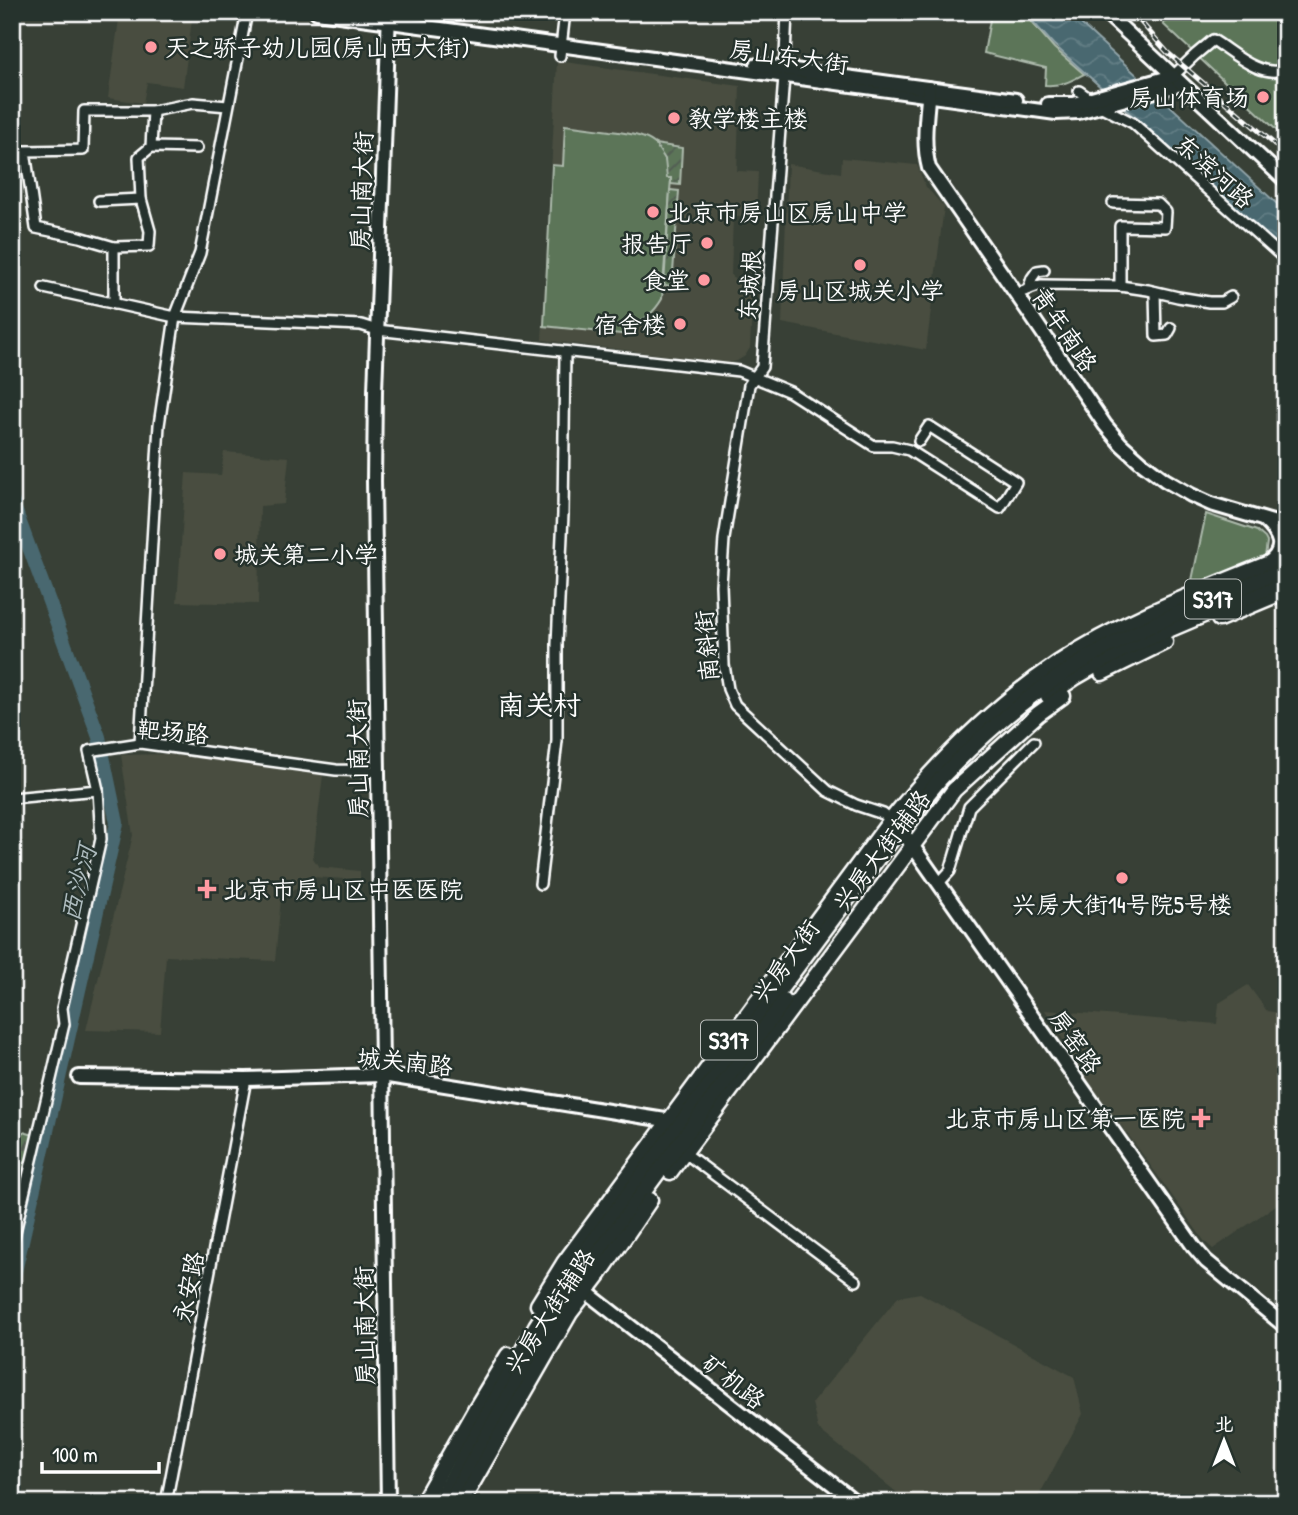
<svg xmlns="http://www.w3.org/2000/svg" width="1298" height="1515" viewBox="0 0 1298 1515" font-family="'Patrick Hand','LXGW WenKai TC',sans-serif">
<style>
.built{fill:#494d40}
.forest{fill:url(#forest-firs);stroke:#adbaac;stroke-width:2}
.park{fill:#5b7459;stroke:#adbaac;stroke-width:2}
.garden{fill:url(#garden-furrows);stroke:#adbaac;stroke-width:2}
.water{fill:url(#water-waves);stroke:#91a4a9;stroke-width:2}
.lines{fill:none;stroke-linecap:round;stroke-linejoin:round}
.river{stroke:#48676f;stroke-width:14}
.street-casing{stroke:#fff;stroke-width:14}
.secondary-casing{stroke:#fff;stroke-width:18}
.primary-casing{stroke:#fff;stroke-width:19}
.street{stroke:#26332d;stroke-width:9}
.secondary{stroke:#26332d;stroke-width:12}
.primary{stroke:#26332d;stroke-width:14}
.rail-casing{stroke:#fff;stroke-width:5}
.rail{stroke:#26332d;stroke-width:2.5;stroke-dasharray:8;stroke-linecap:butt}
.poi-dot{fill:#ff9aa2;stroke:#26332d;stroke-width:2.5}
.labels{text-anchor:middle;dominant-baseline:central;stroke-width:5;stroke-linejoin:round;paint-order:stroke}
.shield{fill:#26332d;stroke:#bec2c0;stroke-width:2}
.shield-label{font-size:23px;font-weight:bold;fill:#fff}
.poi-label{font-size:24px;fill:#fff;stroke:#26332d;text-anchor:start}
.street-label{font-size:24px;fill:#fff;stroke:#26332d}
.water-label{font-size:26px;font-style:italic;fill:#adbbbe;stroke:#26332d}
.quarter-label{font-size:28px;fill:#fff;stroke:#26332d}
</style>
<defs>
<pattern id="forest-firs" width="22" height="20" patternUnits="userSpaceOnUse" patternTransform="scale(1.75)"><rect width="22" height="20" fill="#5b7459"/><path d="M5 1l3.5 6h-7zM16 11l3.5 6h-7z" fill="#525c51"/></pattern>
<pattern id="garden-furrows" width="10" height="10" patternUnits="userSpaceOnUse" patternTransform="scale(1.75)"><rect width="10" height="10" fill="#5b7459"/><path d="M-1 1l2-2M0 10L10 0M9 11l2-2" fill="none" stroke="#525c51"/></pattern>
<pattern id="water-waves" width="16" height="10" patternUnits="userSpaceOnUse" patternTransform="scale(1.75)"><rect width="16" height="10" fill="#48676f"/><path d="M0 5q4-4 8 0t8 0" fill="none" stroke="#637e85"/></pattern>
</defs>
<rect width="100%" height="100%" fill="#384036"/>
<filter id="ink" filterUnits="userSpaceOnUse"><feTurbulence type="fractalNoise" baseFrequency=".0143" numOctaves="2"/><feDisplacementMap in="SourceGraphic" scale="14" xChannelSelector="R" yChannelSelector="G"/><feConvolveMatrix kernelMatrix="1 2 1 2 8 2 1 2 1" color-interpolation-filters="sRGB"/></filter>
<g filter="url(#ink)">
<!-- built -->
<g class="built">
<path d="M120 12H193L183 87 147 82 143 103 108 98Z"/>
<path d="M557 61 740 86 737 171 758 172 756 217H733L731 275 734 279 753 280 750 348 745 356 737 361 730 363 542 340Z"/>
<path d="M842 158 917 165 926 187 944 207 926 350 782 323 788 164 841 173Z"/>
<path d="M224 452 289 457 284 504 260 506 258 604 177 602 186 473 221 475Z"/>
<path d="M166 754 323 775 313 858 319 867 360 871V880L313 877 281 898 275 961 166 956 160 1032 86 1030 133 835 121 755Z"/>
<path d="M1248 985 1267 1011 1286 1014V1198L1213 1249 1205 1242 1143 1155 1088 1081 1045 1010 1217 1024 1219 1003Z"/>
<path d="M920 1293 1074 1377 1083 1414 1035 1503H910L818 1429 812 1403 898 1297Z"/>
</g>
<!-- forest -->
<path class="forest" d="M12 1129 34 1135 12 1218Z"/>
<!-- park -->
<g class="park">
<path d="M990 12H1023L1054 48 1084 74C1069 82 1062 86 1045 85L1046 68 984 53 991 14Z"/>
<path d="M1175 12H1286V139L1163 24Z"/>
<path d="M565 125C580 127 595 129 610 131 640 134 669 139 667 177L671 178 662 299C655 311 644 321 631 325L630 335 544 326 552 165 563 166Z"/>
<path d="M1206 514 1257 531 1265 538 1267 542 1265 557 1196 587 1191 585Z"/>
</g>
<!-- garden -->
<g class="garden">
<path d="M655 144 682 148 680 185 671 184V178H667L665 159Z"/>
<path d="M670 190 679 191 672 286 664 285Z"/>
</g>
<!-- water -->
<path class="water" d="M1035 12H1068L1286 212V254L1053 44 1033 22Z"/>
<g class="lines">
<!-- river -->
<path class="river" d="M12 501 99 737 117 823 12 1285"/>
<defs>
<g id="street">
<path d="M787 12 784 77 762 367 749 385 724 539 721 585 724 665 728 689 735 705 828 791 856 805 883 814 893 822"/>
<path d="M560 56 565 12"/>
<path d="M1173 76 1195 55 1213 40C1234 53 1260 79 1286 69"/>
<path d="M1079 91 1100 106 1133 123 1286 260"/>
<path d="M151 147 197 148"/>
<path d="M99 201 141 199"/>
<path d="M114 247 149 246 150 231 141 199 139 157 151 147 153 111"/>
<path d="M1120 286 1148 290 1178 297 1209 302H1222L1231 297"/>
<path d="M44 288 175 317 361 325 377 330 739 371 790 392 874 446H892L909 450 1000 508 1016 482 929 426 919 441"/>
<path d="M1028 290 1032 278 1037 271 1044 270"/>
<path d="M1155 292 1156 336 1167 335 1171 328"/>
<path d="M1016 294 1041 285 1120 286V226L1165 227 1166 212 1158 204 1113 203"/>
<path d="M114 304V247L80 237 36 228 25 151 83 150 84 111H153L193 103 228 106"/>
<path d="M140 743 159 425 175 317 200 253 247 12"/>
<path d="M12 798 98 790 89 751 140 743 336 770 378 771"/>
<path d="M939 883 950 871 969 807 1034 742"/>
<path d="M540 884 557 741V644L563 514 565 352"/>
<path d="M685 1153 856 1281"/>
<path d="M12 1245 64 1024 62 1008 101 839 98 790"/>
<path d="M166 1503 246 1079"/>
</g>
<g id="secondary">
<path d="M317 12 1056 113 1078 112 1181 84"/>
<path d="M1105 12 1286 181"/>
<path d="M757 65 1016 100"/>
<path d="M929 88C927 114 922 142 929 168L1028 311 1105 425 1121 444 1141 462 1165 480 1191 495 1211 504 1286 526"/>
<path d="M1048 104H1074L1173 76"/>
<path d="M1265 521C1279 534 1287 549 1268 563"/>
<path d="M900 828 1194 1247 1206 1261 1286 1327"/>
<path d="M79 1077 246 1079 382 1075 678 1122"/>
<path d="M585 1291 857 1503"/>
<path d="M388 1503 374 481 375 391 389 12"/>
</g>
<g id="primary">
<path d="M1219 619 1286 591"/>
<path d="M1102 673 1165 642"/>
<path d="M1048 696 1076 677 1126 648 1286 580"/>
<path d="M670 1172 954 790 1038 714 1063 696"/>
<path d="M538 1305 564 1263 891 820C938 761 994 706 1058 663 1128 617 1209 588 1286 556"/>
<path d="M476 1408 508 1355"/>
<path d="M422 1503 476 1408 481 1403"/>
<path d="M438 1503 536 1326 574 1267 900 828C914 812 927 794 941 778 980 737 1024 698 1072 668 1138 626 1214 599 1286 569"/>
<path d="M449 1503 545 1331 587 1269 784 1001"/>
<path d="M461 1503 570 1313 599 1275 650 1200"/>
</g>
</defs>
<!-- street casing -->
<use href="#street" class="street-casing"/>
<!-- secondary casing -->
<use href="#secondary" class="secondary-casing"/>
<!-- primary casing -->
<use href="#primary" class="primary-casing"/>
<!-- street -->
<use href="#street" class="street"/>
<!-- secondary -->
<use href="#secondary" class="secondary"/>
<!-- primary -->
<use href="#primary" class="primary"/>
<defs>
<path id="rail" d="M1132 12 1168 53 1286 154"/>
</defs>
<!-- rail casing -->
<use href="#rail" class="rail-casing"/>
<!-- rail -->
<use href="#rail" class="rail"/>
</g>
</g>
<!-- markers -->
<g class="poi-dot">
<circle cx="151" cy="47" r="7"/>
<circle cx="1263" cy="97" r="7"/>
<circle cx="674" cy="118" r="7"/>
<circle cx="653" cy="212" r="7"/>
<circle cx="707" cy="243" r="7"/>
<circle cx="860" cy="265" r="7"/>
<circle cx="704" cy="280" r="7"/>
<circle cx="680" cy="324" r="7"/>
<circle cx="220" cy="554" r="7"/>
<circle cx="1122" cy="878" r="7"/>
<path d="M203.5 878.5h7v7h7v7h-7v7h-7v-7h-7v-7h7z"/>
<path d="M1197.5 1107.5h7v7h7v7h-7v7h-7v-7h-7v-7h7z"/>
</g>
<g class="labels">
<!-- shield labels -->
<g class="shield">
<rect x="1185" y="579.5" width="56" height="39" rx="5"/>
<rect x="701" y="1020.5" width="56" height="39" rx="5"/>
</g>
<g class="shield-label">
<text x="1213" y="599">S317</text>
<text x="729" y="1040">S317</text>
</g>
<!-- poi labels -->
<g class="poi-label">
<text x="165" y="47">天之骄子幼儿园(房山西大街)</text>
<text x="1249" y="97" text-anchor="end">房山体育场</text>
<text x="688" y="118">教学楼主楼</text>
<text x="667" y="212">北京市房山区房山中学</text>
<text x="693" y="243" text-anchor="end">报告厅</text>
<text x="690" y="280" text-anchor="end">食堂</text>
<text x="860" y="290" text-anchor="middle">房山区城关小学</text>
<text x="666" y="324" text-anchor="end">宿舍楼</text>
<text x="234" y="554">城关第二小学</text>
<text x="223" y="889">北京市房山区中医医院</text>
<text x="1122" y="904" text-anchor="middle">兴房大街14号院5号楼</text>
<text x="1185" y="1118" text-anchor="end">北京市房山区第一医院</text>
</g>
<!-- street labels -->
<g class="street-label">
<text transform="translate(789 56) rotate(8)">房山东大街</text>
<text transform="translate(1215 171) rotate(42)">东滨河路</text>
<text transform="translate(361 191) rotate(-88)">房山南大街</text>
<text transform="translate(749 285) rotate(-86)">东城根</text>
<text transform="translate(1065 329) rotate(56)">青年南路</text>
<text transform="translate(706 646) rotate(-95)">南斜街</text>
<text transform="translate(173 731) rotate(5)">靶场路</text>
<text transform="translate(357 759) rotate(-91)">房山南大街</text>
<text transform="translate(881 850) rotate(-53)">兴房大街辅路</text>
<text transform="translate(785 961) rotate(-54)">兴房大街</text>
<text transform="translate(1076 1041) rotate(55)">房窑路</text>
<text transform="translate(405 1061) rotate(6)">城关南路</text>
<text transform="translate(188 1287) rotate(-79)">永安路</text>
<text transform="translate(549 1311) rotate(-57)">兴房大街辅路</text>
<text transform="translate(364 1326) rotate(-91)">房山南大街</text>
<text transform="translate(734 1381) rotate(38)">矿机路</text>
</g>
<!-- water labels -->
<g class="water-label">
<text transform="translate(78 883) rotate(-77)">西沙河</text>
</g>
<!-- quarter labels -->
<g class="quarter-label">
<text x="539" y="705">南关村</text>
</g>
</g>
<!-- margin -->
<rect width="1298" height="1515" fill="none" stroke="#26332d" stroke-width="42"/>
<rect x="21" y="21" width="1256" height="1473" fill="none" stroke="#fff" stroke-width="2.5" filter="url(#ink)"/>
<!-- north arrow -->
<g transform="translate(1224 1441)" stroke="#26332d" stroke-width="5" paint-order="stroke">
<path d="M0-5L12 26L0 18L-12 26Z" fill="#ffffff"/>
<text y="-10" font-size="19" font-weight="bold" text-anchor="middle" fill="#ffffff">北</text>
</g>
<!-- scale -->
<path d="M42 1462v10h117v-10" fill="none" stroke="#ffffff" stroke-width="3.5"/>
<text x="52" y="1462" font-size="21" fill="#ffffff" stroke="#26332d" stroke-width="5" paint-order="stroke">100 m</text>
</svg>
